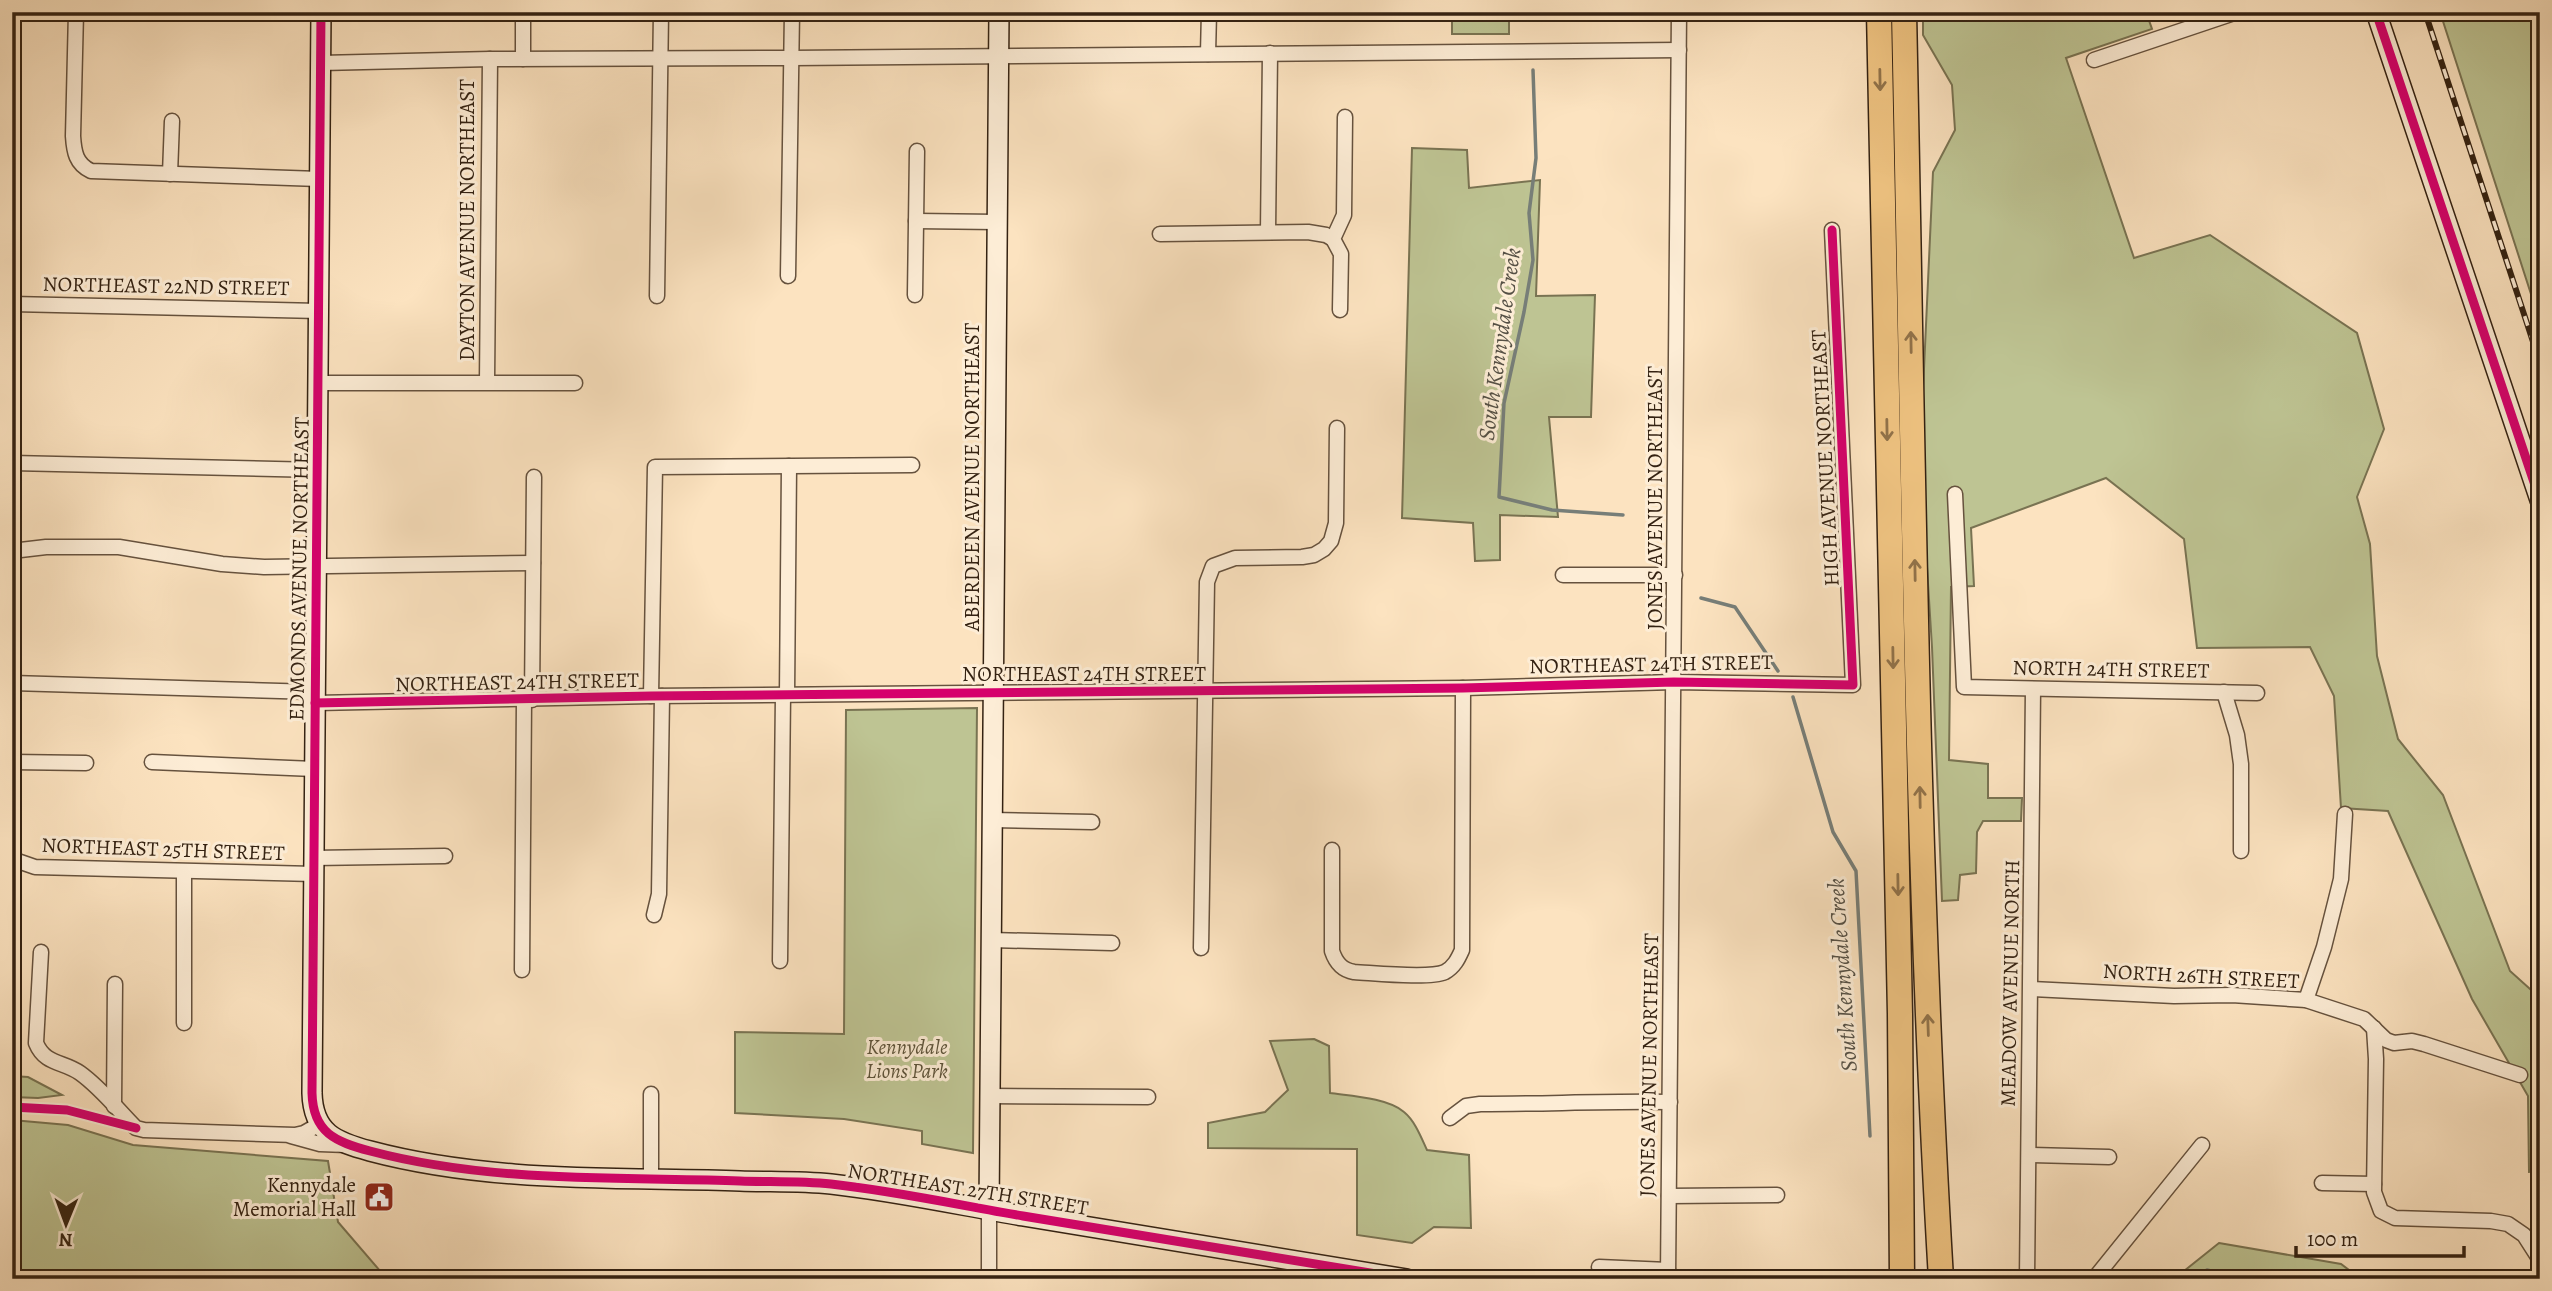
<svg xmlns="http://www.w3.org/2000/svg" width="2552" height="1291" viewBox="0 0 2552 1291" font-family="Alegreya,serif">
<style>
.green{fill:#bec493;stroke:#797352;stroke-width:2}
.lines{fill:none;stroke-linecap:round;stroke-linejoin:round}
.stream{stroke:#777e78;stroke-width:3.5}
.street-casing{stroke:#66523e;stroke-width:17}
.secondary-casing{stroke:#342212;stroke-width:22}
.highway-casing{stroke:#342212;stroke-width:27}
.street{stroke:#fdedd6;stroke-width:14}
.secondary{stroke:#fdedd6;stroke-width:19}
.highway{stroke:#eec280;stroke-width:24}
.rail-casing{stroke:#342212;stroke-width:6}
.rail{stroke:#fdedd6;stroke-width:3.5;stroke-dasharray:10;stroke-linecap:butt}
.cycleway-casing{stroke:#fdedd6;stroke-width:13}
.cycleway{stroke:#d6006c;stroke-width:9}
.oneway{stroke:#917249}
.labels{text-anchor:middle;stroke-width:6;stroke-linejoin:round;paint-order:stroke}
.street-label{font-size:21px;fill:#342212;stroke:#fdedd6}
.park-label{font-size:21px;font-style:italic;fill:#5d5339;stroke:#fdedd6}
.poi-label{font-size:21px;fill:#342212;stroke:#fdedd6;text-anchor:end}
.water-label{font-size:23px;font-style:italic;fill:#555045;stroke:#fdedd6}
</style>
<rect width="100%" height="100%" fill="#fce3c0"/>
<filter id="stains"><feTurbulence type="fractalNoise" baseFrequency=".00286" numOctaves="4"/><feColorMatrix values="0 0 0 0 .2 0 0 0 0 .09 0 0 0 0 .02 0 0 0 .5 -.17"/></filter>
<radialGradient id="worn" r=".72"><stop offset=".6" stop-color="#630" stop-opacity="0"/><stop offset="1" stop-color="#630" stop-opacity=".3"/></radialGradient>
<g class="green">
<rect x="1452" y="12" width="57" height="22"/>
<path d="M 1923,12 L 2146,12 L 2152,29 L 2066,58 L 2134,258 L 2210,235 L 2357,333 L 2384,429 L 2357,497 L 2370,544 L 2377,656 L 2398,739 L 2443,795 L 2510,971 L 2540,998 L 2540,1171 L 2529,1172 L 2528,1096 L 2472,999 L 2388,811 L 2341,808 L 2334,696 L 2310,647 L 2197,648 L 2184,539 L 2106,478 L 1971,528 L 1974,586 L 1951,587 L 1949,760 L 1988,764 L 1988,798 L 2022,798 L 2021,821 L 1983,821 L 1977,832 L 1976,873 L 1960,875 L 1958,900 L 1942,901 L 1932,647 L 1920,456 L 1933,172 L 1955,130 L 1952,85 L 1923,35 Z"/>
<path d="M 2440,12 L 2540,12 L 2540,322 Z"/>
<path d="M 1412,148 L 1467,150 L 1469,188 L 1540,180 L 1536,296 L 1595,295 L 1591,417 L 1549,417 L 1558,517 L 1500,515 L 1500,560 L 1475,561 L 1473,523 L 1402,518 Z"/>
<path d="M 977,708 L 973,1153 L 922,1144 L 922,1131 L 844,1119 L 735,1113 L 735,1032 L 844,1034 L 846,710 Z"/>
<path d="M 1314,1039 L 1329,1046 L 1330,1093 C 1351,1096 1388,1098 1404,1112 C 1415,1121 1421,1137 1427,1150 L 1469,1155 L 1471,1228 L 1434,1227 L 1412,1243 L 1357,1235 L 1357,1149 L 1208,1148 L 1208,1123 L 1265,1112 L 1288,1090 L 1270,1041 Z"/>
<path d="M 12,1076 L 28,1077 L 62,1095 L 38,1098 L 12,1097 Z"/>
<path d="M 12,1120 L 68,1125 L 133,1145 L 328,1161 L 338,1222 L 387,1279 L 12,1279 Z"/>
<path d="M 2219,1243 L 2341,1264 L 2361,1279 L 2249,1279 L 2210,1274 L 2203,1279 L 2174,1279 Z"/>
</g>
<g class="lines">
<g class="stream">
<path d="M 1533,70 L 1536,158 L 1529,213 L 1533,260 L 1524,312 L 1504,403 L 1499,497 L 1552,510 L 1623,515"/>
<path d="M 1701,598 L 1735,607 L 1778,671"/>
<path d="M 1793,697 L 1833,832 L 1856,871 L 1870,1136"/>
<path d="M 2192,1279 L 2207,1270 L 2227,1275 L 2292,1273 L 2303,1279"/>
</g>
<g class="street-casing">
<g id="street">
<path d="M 76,12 L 73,136 C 74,152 76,164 91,171 L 319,179"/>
<path d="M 1208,54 L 1209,12"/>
<path d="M 523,59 L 523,12"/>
<path d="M 2094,60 L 2237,12"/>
<path d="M 321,63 L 490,59 L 792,58 L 1679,50"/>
<path d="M 170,174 L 172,121"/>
<path d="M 916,221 L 997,222"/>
<path d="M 1268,232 L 1270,53"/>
<path d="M 1160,234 L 1308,232 L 1326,235 L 1333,239"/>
<path d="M 788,276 L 792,12"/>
<path d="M 915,295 L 917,151"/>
<path d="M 657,296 L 661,12"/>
<path d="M 12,304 L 319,311"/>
<path d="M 1340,310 L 1341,254 L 1333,239 L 1344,215 L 1345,117"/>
<path d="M 487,382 L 490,59"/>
<path d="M 318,383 L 575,383"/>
<path d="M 12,463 L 318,470"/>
<path d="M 1955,494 L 1964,687 L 2257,693"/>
<path d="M 12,551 L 46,547 L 119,547 L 222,564 L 264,567 L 533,563"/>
<path d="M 1563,575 L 1675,575"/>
<path d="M 12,683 L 315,692"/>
<path d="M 2224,692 L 2237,735 L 2241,764 L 2241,851"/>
<path d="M 787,695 L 789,466"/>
<path d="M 651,696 L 655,467 L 912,465"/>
<path d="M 532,700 L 534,477"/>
<path d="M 315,703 L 651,696 L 1463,688 L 1674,682 L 1853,685 L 1832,230"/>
<path d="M 12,762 L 86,763"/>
<path d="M 152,762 L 314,769"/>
<path d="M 992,820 L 1092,822"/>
<path d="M 1332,850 L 1332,951 C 1336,963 1342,970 1354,972 C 1374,973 1429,979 1445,972 C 1454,967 1458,959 1462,950 L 1463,688"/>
<path d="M 313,858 L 445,856"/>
<path d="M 12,859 L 35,867 L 314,874"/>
<path d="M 654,915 L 659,894 L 662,696"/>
<path d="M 991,940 L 1112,943"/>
<path d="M 1201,948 L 1207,582 L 1213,566 L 1235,558 L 1302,557 L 1314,555 L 1324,549 L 1331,541 L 1336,523 L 1337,428"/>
<path d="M 41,952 L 36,1043 C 45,1065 63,1061 80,1073 C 101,1088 118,1110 136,1128 L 144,1130 L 295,1135 L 304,1133 L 320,1124"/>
<path d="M 780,961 L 783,695"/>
<path d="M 522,970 L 524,700"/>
<path d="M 2031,989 L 2174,996 L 2232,995 L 2306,1000 L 2364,1019 L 2386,1040 L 2394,1043 L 2412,1041 L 2424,1044 L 2520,1075"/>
<path d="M 2306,1000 L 2324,947 L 2341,879 L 2345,814"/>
<path d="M 184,1023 L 184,872"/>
<path d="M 2374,1028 L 2376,1059 L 2374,1192 L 2381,1211 L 2395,1218 L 2491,1221 L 2508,1224 L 2524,1235 L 2540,1260"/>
<path d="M 651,1094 L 651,1178"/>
<path d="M 989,1096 L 1148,1097"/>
<path d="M 114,1106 L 115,984"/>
<path d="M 1450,1118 L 1466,1106 L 1480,1104 C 1544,1104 1607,1101 1670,1102"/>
<path d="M 291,1136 L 320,1144 L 346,1145"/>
<path d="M 2029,1155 L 2109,1157"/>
<path d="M 2322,1183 L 2374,1184"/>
<path d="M 1669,1196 L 1777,1195"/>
<path d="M 989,1210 L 989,1279"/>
<path d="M 1599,1267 L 1668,1270"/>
<path d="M 1668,1279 L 1679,12"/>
<path d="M 2027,1279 L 2033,689"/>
<path d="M 2094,1279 L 2202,1145"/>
</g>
</g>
<g class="secondary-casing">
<g id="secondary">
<path d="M 321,12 L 312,1093 C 313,1133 336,1142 370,1151 C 490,1183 617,1177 740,1181 C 770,1182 801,1181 831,1184 C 895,1191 959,1205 1023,1216 C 1151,1237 1279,1258 1407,1279"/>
<path d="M 2376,12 L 2540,500"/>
<path d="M 989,1210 L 999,12"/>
</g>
</g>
<g class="highway-casing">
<g id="highway">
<path d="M 1879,12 L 1900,1014 L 1902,1279"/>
<path d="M 1904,12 C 1913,434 1916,857 1941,1279"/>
</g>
</g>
<use href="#street" class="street"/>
<use href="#secondary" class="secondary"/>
<use href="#highway" class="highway"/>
<g class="rail-casing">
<path id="rail" d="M 2425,12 L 2540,363"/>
</g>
<use href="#rail" class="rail"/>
<g class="cycleway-casing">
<g id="cycleway">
<path d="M 321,12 L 312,1093 C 313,1133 336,1142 370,1151 C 490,1183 617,1177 740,1181 C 770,1182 801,1181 831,1184 C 895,1191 959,1205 1023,1216 C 1151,1237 1279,1258 1407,1279"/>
<path d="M 2376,12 L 2540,500"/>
<path d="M 315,703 L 651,696 L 1463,688 L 1674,682 L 1853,685 L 1832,230"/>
<path d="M 12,1107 L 67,1110 L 136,1128"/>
</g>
</g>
<use href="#cycleway" class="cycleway"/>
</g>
<defs><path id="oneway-shaft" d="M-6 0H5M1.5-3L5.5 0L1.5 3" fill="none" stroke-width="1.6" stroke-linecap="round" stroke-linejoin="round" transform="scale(1.75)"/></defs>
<g class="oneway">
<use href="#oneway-shaft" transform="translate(1880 80) rotate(89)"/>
<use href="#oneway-shaft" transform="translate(1911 342) rotate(-91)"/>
<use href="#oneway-shaft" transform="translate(1887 430) rotate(89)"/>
<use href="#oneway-shaft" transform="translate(1915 570) rotate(-91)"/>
<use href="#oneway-shaft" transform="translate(1893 658) rotate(89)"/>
<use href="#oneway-shaft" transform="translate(1920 797) rotate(-91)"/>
<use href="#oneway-shaft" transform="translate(1898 885) rotate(89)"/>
<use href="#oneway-shaft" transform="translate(1928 1025) rotate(-92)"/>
</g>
<defs>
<g id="civic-square" transform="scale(1.575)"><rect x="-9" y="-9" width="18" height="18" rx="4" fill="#8f2418" stroke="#fdedd6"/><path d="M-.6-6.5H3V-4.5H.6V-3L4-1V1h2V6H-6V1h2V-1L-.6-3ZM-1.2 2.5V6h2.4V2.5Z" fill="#fff"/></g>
</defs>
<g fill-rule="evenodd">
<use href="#civic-square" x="379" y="1197"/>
</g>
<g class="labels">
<g class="street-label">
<text transform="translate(467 220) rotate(-90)" y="7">DAYTON AVENUE NORTHEAST</text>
<text transform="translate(166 286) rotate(1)" y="7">NORTHEAST 22ND STREET</text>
<text transform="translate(1825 458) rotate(-93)" y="7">HIGH AVENUE NORTHEAST</text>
<text transform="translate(972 477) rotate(-90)" y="7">ABERDEEN AVENUE NORTHEAST</text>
<text transform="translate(1655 498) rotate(-90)" y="7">JONES AVENUE NORTHEAST</text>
<text transform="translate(299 569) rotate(-89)" y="7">EDMONDS AVENUE NORTHEAST</text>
<text transform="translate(1651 664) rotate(-1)" y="7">NORTHEAST 24TH STREET</text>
<text transform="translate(2111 669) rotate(1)" y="7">NORTH 24TH STREET</text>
<text x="1084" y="681">NORTHEAST 24TH STREET</text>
<text transform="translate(517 682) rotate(-1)" y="7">NORTHEAST 24TH STREET</text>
<text transform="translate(163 849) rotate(2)" y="7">NORTHEAST 25TH STREET</text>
<text transform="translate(2201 976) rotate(3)" y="7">NORTH 26TH STREET</text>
<text transform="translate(2010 983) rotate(-89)" y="7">MEADOW AVENUE NORTH</text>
<text transform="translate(1649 1065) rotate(-89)" y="7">JONES AVENUE NORTHEAST</text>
<text transform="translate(968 1189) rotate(9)" y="7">NORTHEAST 27TH STREET</text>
</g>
<g class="park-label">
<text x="907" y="1054">Kennydale<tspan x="907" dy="24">Lions Park</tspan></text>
</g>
<g class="poi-label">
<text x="356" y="1192">Kennydale<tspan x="356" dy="24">Memorial Hall</tspan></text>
</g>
<g class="water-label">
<text transform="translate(1499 344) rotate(-82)" y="8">South Kennydale Creek</text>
<text transform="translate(1842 975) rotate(-94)" y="8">South Kennydale Creek</text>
</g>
</g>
<rect width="2552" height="1291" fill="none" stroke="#fce3c0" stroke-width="42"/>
<rect x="14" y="14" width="2524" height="1263" fill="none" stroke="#342212" stroke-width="3.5"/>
<rect x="21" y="21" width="2510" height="1249" fill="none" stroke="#342212" stroke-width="2"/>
<g transform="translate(66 1224) rotate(181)" stroke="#fdedd6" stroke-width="5" paint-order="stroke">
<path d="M0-5L12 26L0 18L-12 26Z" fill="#342212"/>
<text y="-10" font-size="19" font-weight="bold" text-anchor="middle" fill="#342212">N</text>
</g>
<path d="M2296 1246v10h168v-10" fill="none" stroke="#342212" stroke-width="3.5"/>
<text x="2307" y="1246" font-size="21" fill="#342212" stroke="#fdedd6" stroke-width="5" paint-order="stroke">100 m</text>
<rect width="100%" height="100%" filter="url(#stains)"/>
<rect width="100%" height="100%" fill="url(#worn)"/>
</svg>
